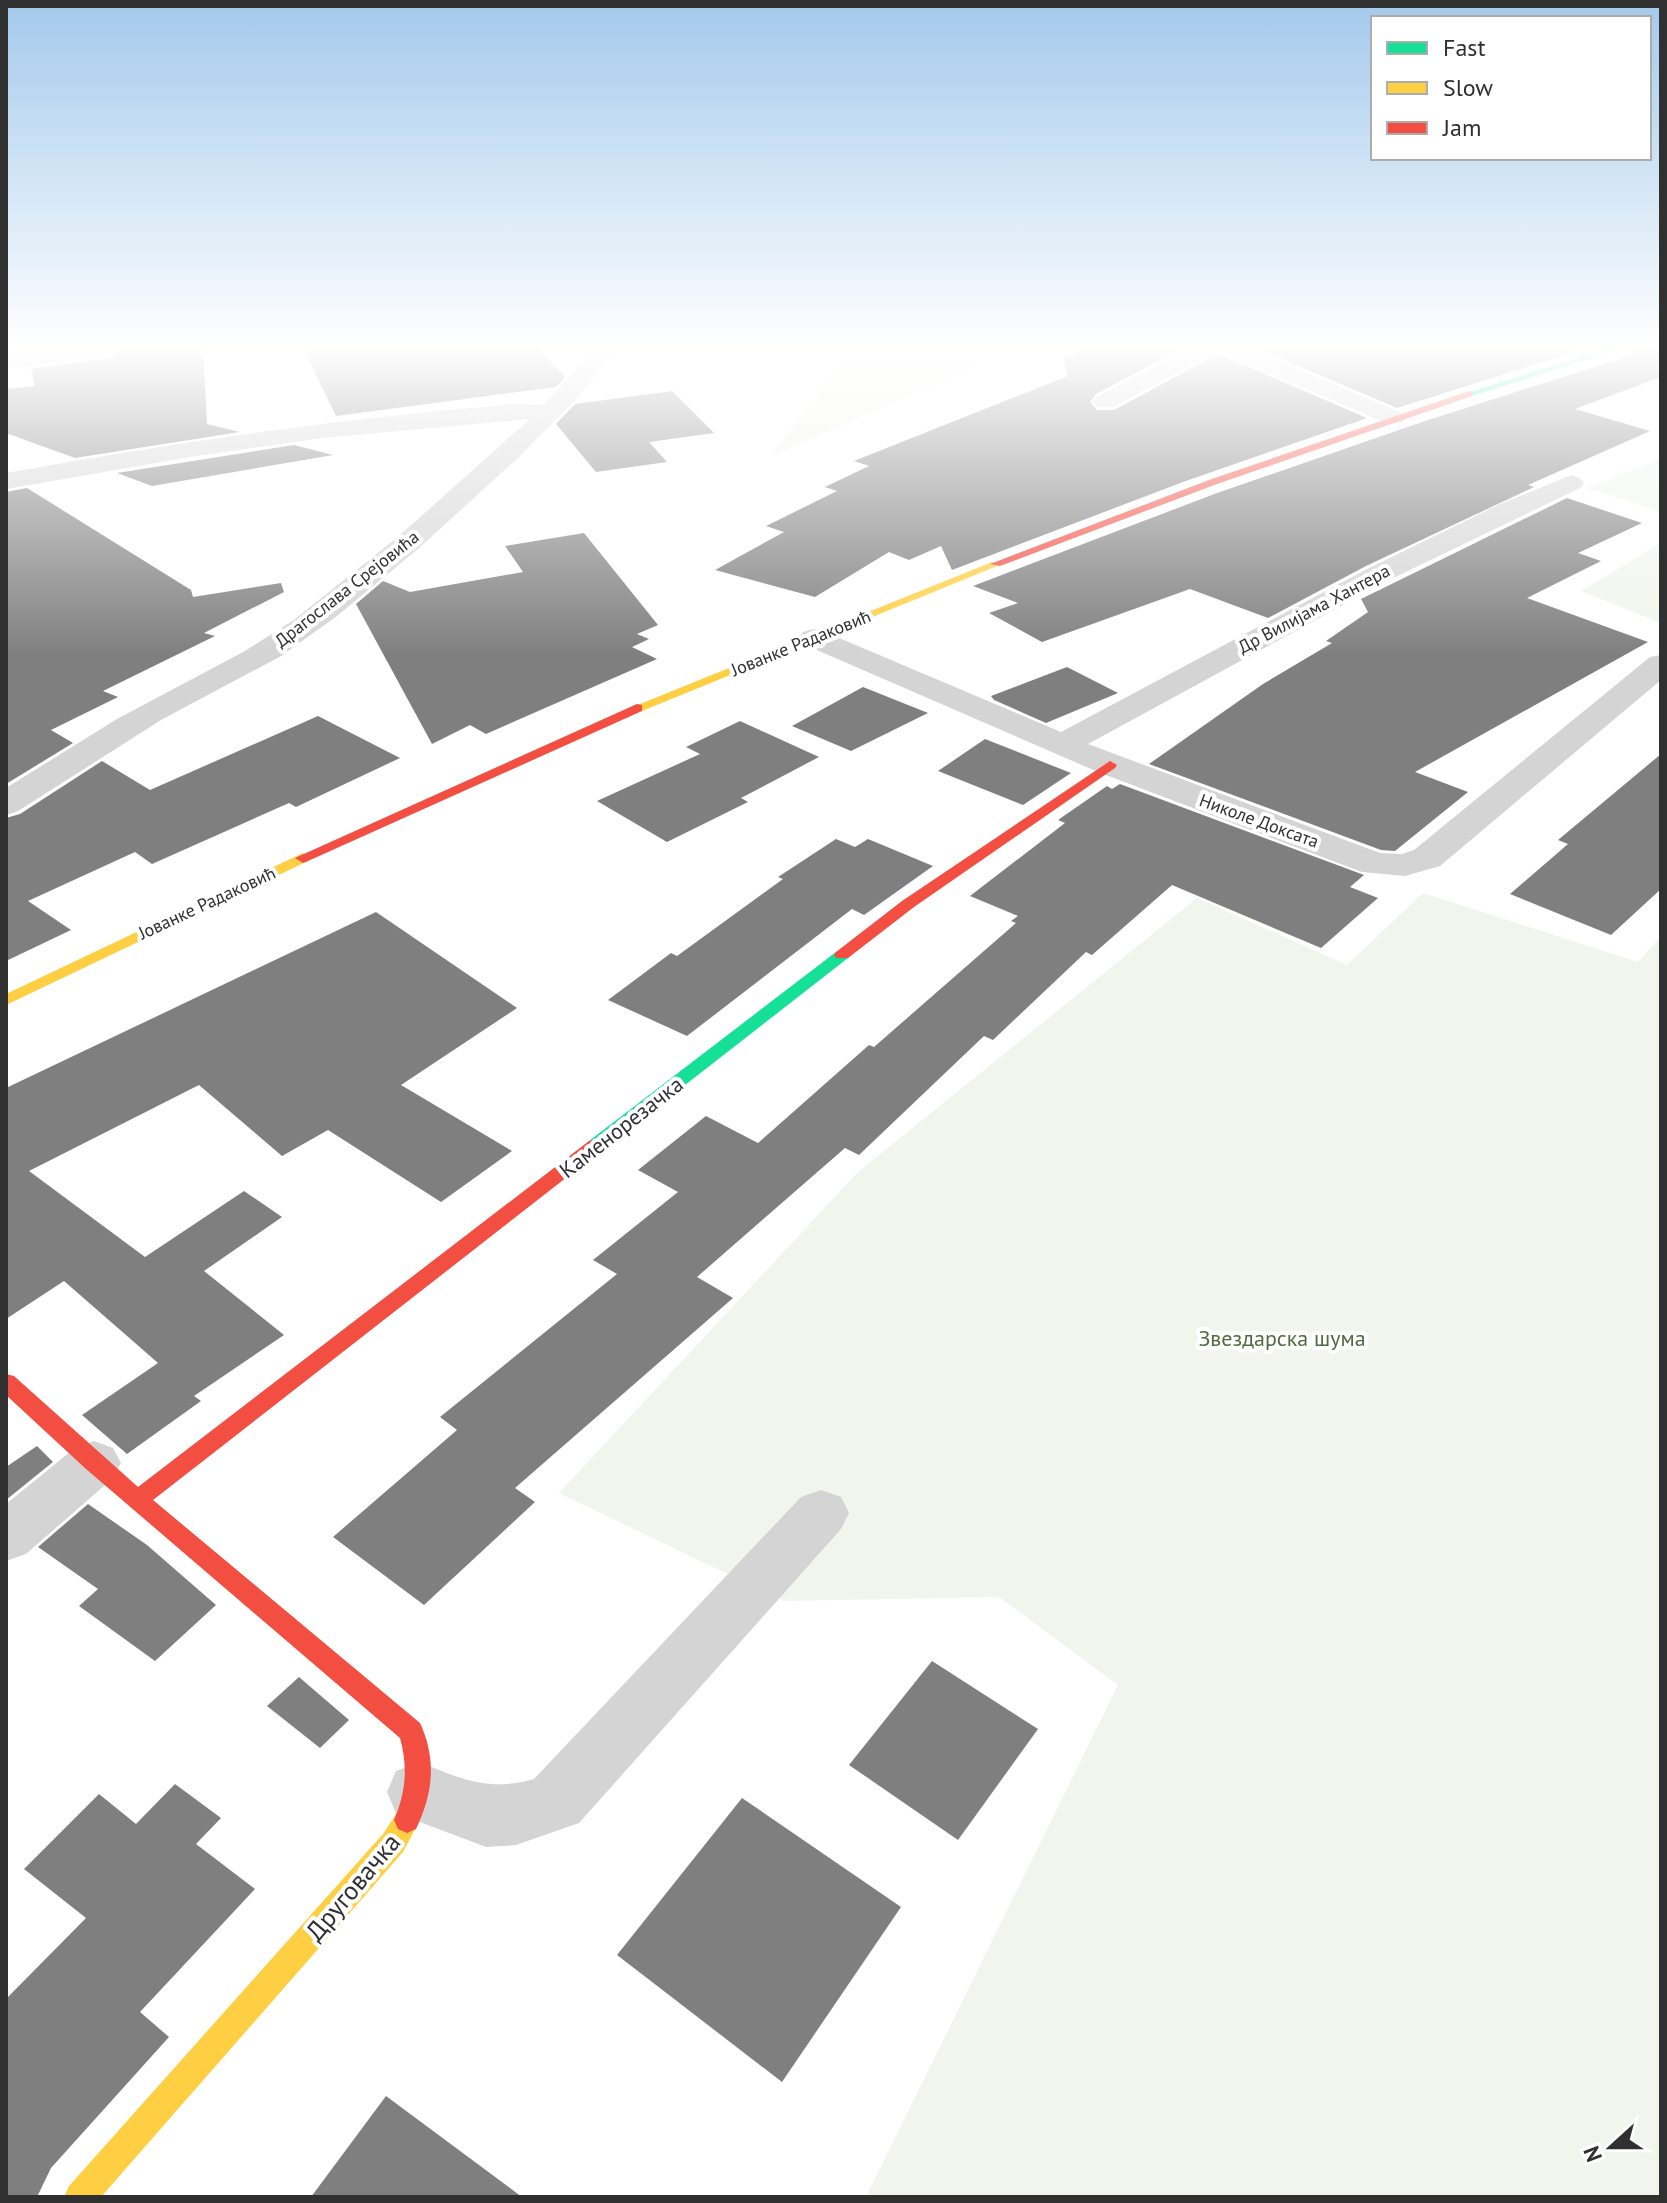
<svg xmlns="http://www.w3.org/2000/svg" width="1667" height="2203" viewBox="0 0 1667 2203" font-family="'PT Sans',sans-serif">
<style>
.green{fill:#f1f5ed}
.building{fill:#7f7f7f}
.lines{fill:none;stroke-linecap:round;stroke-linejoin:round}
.street{fill:#d4d4d4;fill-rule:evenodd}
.fast{fill:#16e098;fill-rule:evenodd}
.slow{fill:#ffcf43;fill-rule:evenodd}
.jam{fill:#f24e42;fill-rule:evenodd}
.labels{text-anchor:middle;stroke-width:8;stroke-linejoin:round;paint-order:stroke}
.far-street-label{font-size:18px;fill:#303030;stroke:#fff}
.street-label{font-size:22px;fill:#303030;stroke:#fff}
.park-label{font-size:22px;fill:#52693f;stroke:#fff}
.near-street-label{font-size:26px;fill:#303030;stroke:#fff}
</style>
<rect width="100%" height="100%" fill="#fff"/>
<g class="green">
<path d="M 853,348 L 1017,348 L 770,457 Z"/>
<path d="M 1661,458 L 1661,512 L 1588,488 Z"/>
<path d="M 1661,543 L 1661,623 L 1581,591 Z"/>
<path d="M 1423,893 L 1638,962 L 1661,936 L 1661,2197 L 866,2197 L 1118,1685 L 999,1597 L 784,1601 L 559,1493 L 858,1172 L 1197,898 L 1347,965 Z"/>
</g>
<g class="building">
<path d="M 124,348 L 203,348 L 207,424 L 240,432 L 75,458 L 6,433 L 6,389 L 35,386 L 31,369 L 110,358 Z"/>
<path d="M 303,348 L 539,348 L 565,377 L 556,387 L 336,416 Z"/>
<path d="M 1088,348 L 1183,348 L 1096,394 L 1090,402 L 1097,410 L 1114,410 L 1218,354 L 1367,418 L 1183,482 L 952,570 L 941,546 L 909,560 L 889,552 L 815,597 L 715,570 L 784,532 L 766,526 L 837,491 L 825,487 L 869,466 L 854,461 L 1068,376 L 1063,359 Z"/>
<path d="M 1256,348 L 1587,348 L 1397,408 Z"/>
<path d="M 1634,348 L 1661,348 L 1661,377 L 1575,409 L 1650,431 L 1528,485 L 1534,487 L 1366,566 L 1268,618 L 1190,589 L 1042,642 L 989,613 L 1018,603 L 973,586 L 1217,493 L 1422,422 L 1629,356 Z"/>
<path d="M 672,391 L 714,433 L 649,442 L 667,462 L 596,472 L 556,424 L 575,404 Z"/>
<path d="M 294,445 L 333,455 L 152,486 L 117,473 Z"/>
<path d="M 27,488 L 191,590 L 193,597 L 281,583 L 284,592 L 204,633 L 215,636 L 103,691 L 118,697 L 51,730 L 73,743 L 6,784 L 6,492 Z"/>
<path d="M 1567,498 L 1642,523 L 1578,553 L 1601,561 L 1527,598 L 1648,642 L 1415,772 L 1468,792 L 1395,851 L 1381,850 L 1149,764 L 1263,684 L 1332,643 L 1326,641 L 1368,612 L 1361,599 Z"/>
<path d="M 584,533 L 658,625 L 637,634 L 649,639 L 632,647 L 657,659 L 486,734 L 470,725 L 432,744 L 356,604 L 383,581 L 410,592 L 523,572 L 505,546 Z"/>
<path d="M 1067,667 L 1118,693 L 1046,723 L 994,700 L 991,696 Z"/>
<path d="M 863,687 L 928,713 L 851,751 L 792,726 Z"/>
<path d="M 318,716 L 400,758 L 296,807 L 289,803 L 152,864 L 135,852 L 28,901 L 71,930 L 6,961 L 6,818 L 20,814 L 102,761 L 150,790 Z"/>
<path d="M 740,721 L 819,757 L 741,798 L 748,802 L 667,842 L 597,801 L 700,754 L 686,747 Z"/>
<path d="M 985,739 L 1071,773 L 1023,805 L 938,771 Z"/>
<path d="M 1661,754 L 1661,889 L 1611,935 L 1510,894 L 1568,844 L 1558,840 Z"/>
<path d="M 1120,784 L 1364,875 L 1350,887 L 1378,898 L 1321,948 L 1172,885 L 1092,955 L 1086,952 L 993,1040 L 984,1036 L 859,1155 L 845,1148 L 697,1277 L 733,1298 L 515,1488 L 535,1502 L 424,1605 L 333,1537 L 457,1430 L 440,1417 L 617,1274 L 593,1260 L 678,1192 L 638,1170 L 706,1116 L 758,1143 L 869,1045 L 874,1047 L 1016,923 L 1011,921 L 1018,916 L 970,896 L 1065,823 L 1058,820 L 1107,786 L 1112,789 Z"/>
<path d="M 836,839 L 855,847 L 868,839 L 933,866 L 864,915 L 852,909 L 687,1036 L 608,1000 L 671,953 L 677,956 L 783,879 L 778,877 Z"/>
<path d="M 376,912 L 517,1008 L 401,1085 L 512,1151 L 441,1202 L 328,1130 L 282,1156 L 199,1085 L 29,1171 L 145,1257 L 244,1191 L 282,1217 L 204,1271 L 284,1335 L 194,1396 L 201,1401 L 127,1454 L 82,1415 L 158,1363 L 64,1281 L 6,1319 L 6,1088 Z"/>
<path d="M 37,1446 L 53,1462 L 6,1500 L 6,1467 Z"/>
<path d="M 88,1504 L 147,1545 L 216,1605 L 155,1661 L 79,1606 L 98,1589 L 38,1547 Z"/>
<path d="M 932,1661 L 1038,1729 L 958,1840 L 849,1765 Z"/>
<path d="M 299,1677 L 349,1720 L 320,1748 L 267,1706 Z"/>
<path d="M 175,1784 L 221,1818 L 196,1844 L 255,1889 L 140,2012 L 169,2037 L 51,2168 L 37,2197 L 6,2197 L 6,1999 L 86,1918 L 24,1869 L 99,1794 L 136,1824 Z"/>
<path d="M 742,1798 L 901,1907 L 782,2082 L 617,1955 Z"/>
<path d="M 386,2096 L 522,2197 L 311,2197 Z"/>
</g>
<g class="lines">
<g class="street">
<path d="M 60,348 L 121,348 L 110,355 L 6,369 L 6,355 Z"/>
<path d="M 595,348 L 618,348 L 579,396 L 520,456 L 419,548 L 337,616 L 281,656 L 161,720 L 18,811 L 6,815 L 6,788 L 117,719 L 245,651 L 294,620 L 399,536 L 530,419 L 323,438 L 196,456 L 6,489 L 6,473 C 175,442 344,418 515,404 L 544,405 Z"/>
<path d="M 1190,348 L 1218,348 L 1215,353 L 1113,407 L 1097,407 L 1093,402 L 1097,397 Z"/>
<path d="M 1218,348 L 1248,348 L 1402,413 L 1406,418 L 1402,423 L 1386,423 L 1221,353 Z"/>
<path d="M 1571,475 L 1580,478 L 1584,483 L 1580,488 L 1387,581 L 1088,744 L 1380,853 L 1402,854 L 1414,850 L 1650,657 L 1661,655 L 1661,680 L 1440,866 L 1405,876 L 1362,872 L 1098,772 L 803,644 L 799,638 L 803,632 L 814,629 L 825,632 L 1061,732 L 1367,569 L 1496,506 Z"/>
<path d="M 94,1441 L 113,1448 L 121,1463 L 113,1478 L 26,1554 L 6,1561 L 6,1504 L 75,1448 Z"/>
<path d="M 821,1490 L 841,1497 L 849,1513 L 841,1529 L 579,1823 L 516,1845 L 486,1847 L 396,1813 L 387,1792 L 396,1771 L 419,1762 C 462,1779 487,1792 534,1779 L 801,1497 Z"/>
</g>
<g class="fast">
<path d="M 1610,348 L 1624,348 L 1472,396 L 1464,394 Z"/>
<path d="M 842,950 L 850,955 L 848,958 L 603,1149 L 589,1149 L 587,1145 L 589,1141 L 836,952 Z"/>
</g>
<g class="slow">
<path d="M 992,562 L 1002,564 L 642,711 L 632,711 L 630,708 Z"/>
<path d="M 303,853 L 308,855 L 308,861 L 6,1005 L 6,994 Z"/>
<path d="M 407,1807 L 416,1811 L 420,1820 L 403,1852 L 101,2197 L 64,2197 L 69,2186 L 383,1834 L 398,1811 Z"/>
</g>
<g class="jam">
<path d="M 1469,391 L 1472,392 L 1472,396 L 1217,484 L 1000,566 L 990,564 L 1209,480 Z"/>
<path d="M 637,704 L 642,705 L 642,711 L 308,861 L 303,863 L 295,858 Z"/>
<path d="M 1110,761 L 1117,765 L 1115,768 L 914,907 L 848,958 L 836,958 L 834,955 L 836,952 L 902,901 Z"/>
<path d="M 596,1139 L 605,1145 L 603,1149 L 153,1500 L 420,1723 C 437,1760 433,1793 416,1829 L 407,1833 L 398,1829 L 394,1820 C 406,1792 408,1767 400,1738 L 86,1469 L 6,1395 L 6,1374 L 14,1376 L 138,1487 L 589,1141 Z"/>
</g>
</g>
<linearGradient id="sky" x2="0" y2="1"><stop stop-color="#a3c9ec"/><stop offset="0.53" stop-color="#fff"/><stop offset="1" stop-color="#fff" stop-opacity="0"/></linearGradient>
<rect width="1667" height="656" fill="url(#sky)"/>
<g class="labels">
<g class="far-street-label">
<text transform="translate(347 589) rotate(-38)" y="6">Драгослава Срејовића</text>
<text transform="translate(1314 609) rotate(-28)" y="6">Др Вилијама Хантера</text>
<text transform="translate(801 643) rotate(-22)" y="6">Јованке Радаковић</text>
<text transform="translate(1259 821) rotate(20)" y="6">Николе Доксата</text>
<text transform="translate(207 903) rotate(-25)" y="6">Јованке Радаковић</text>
</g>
<g class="street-label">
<text transform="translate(621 1127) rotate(-38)" y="8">Каменорезачка</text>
</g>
<g class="park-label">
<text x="1282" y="1346">Звездарска шума</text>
</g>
<g class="near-street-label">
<text transform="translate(353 1887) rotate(-50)" y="9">Друговачка</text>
</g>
</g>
<rect width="1667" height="2203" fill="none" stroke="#303030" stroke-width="16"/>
<rect x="1371" y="16" width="280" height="144" fill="#ffffff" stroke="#acacac" stroke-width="2"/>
<rect x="1387" y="42" width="40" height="12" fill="#16e098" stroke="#acacac" stroke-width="2"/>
<text x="1443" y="56" font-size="24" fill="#303030">Fast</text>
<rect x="1387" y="82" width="40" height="12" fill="#ffcf43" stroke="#acacac" stroke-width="2"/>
<text x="1443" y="96" font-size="24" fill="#303030">Slow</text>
<rect x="1387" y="122" width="40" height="12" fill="#f24e42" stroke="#acacac" stroke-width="2"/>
<text x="1443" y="136" font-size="24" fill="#303030">Jam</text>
<g transform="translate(1611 2147) rotate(249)" stroke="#ffffff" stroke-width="6" paint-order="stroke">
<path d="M0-6L14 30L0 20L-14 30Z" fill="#303030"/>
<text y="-12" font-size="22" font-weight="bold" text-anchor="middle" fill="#303030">N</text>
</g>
</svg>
